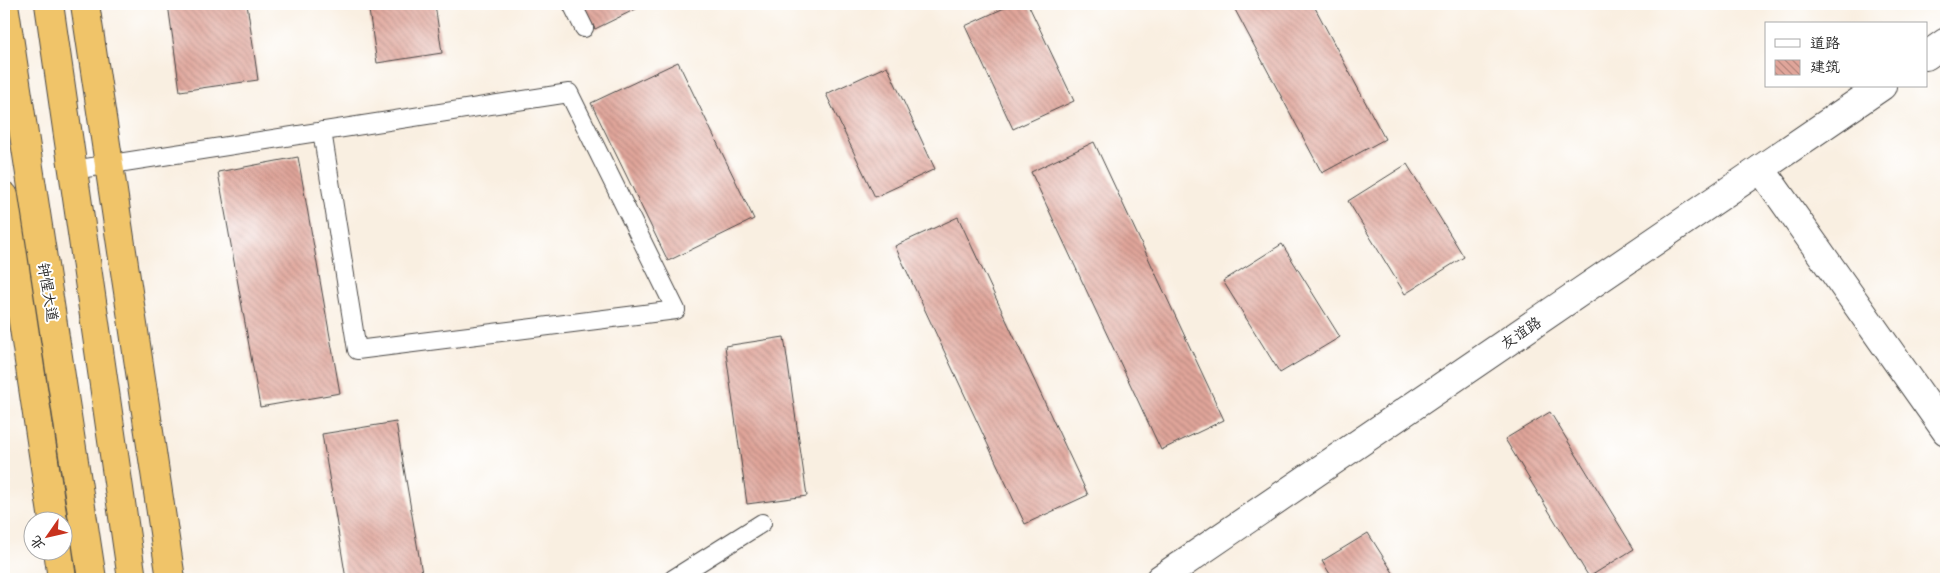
<svg xmlns="http://www.w3.org/2000/svg" width="1950" height="583" viewBox="0 0 1950 583" font-family="Dekko,'LXGW WenKai TC',sans-serif">
<style>
.building{fill:url(#building-back-hatch)}
.lines{fill:none;stroke-linecap:round;stroke-linejoin:round}
.lane-casing{stroke:#4a4846;stroke-width:20}
.street-casing{stroke:#4a4846;stroke-width:30}
.highway-casing{stroke:#4a4846;stroke-width:30}
.lane{stroke:#fff;stroke-width:18}
.street{stroke:#fff;stroke-width:28}
.highway{stroke:#f0c469;stroke-width:28}
.labels{text-anchor:middle;stroke-width:4;stroke-linejoin:round;paint-order:stroke}
.street-label{font-size:15px;fill:#2b2b2b;stroke:#fff}
</style>
<defs>
<pattern id="building-back-hatch" width="6" height="6" patternUnits="userSpaceOnUse" patternTransform="scale(1.25)"><rect width="6" height="6" fill="#e0a59a"/><path d="M-1 5l2 2M0 0l6 6M5-1l2 2" fill="none" stroke="#b6877e"/></pattern>
</defs>
<rect width="100%" height="100%" fill="#fff"/>
<filter id="ink" filterUnits="userSpaceOnUse"><feTurbulence type="fractalNoise" baseFrequency=".02" numOctaves="2"/><feDisplacementMap in="SourceGraphic" scale="10" xChannelSelector="R" yChannelSelector="G"/><feConvolveMatrix kernelMatrix="1 2 1 2 8 2 1 2 1" color-interpolation-filters="sRGB"/></filter>
<filter id="wash" filterUnits="userSpaceOnUse"><feTurbulence type="fractalNoise" baseFrequency=".0096" numOctaves="4" result="noise"/><feDisplacementMap in="SourceGraphic" scale="20" xChannelSelector="R" yChannelSelector="G"/><feGaussianBlur stdDeviation="1.12" result="paint"/><feColorMatrix in="noise" values="0 0 0 0 0 0 0 0 0 0 0 0 0 0 0 0 0 1.4 0 .05"/><feComposite in="paint" operator="in"/></filter>
<g filter="url(#wash)">
<rect width="100%" height="100%" fill="#f9efe1"/>
<g id="blocks">
<g class="building">
<path d="M 168,4 L 247,4 L 258,80 L 180,91 Z"/>
<path d="M 368,4 L 435,4 L 442,53 L 377,63 Z"/>
<path d="M 582,4 L 646,4 L 595,29 Z"/>
<path d="M 1013,4 L 1028,4 L 1074,101 L 1013,129 L 965,26 Z"/>
<path d="M 1232,4 L 1313,4 L 1385,139 L 1322,173 Z"/>
<path d="M 678,62 L 754,219 L 668,261 L 591,103 Z"/>
<path d="M 887,66 L 935,169 L 875,197 L 826,94 Z"/>
<path d="M 1094,142 L 1224,420 L 1161,450 L 1031,172 Z"/>
<path d="M 298,157 L 340,393 L 260,407 L 218,172 Z"/>
<path d="M 1407,164 L 1464,257 L 1405,294 L 1348,201 Z"/>
<path d="M 958,217 L 1088,495 L 1025,524 L 895,246 Z"/>
<path d="M 1282,244 L 1340,337 L 1280,373 L 1223,281 Z"/>
<path d="M 784,337 L 807,496 L 747,504 L 725,346 Z"/>
<path d="M 1550,412 L 1634,549 L 1589,577 L 1505,439 Z"/>
<path d="M 396,422 L 423,579 L 346,579 L 322,434 Z"/>
<path d="M 1368,533 L 1397,579 L 1333,579 L 1322,561 Z"/>
</g>
</g>
</g>
<g filter="url(#ink)">
<use href="#blocks" fill-opacity="0" stroke="#4a4846" stroke-width="1"/>
<g class="lines">
<g class="lane-casing">
<g id="lane">
<path d="M 572,4 L 584,28"/>
<path d="M 73,170 L 569,93 L 676,310 L 357,350 L 322,131"/>
<path d="M 673,579 L 762,523"/>
</g>
</g>
<g class="street-casing">
<g id="street">
<path d="M 1926,56 L 1946,42"/>
<path d="M 1761,169 L 1946,431"/>
<path d="M 1160,579 L 1882,86"/>
</g>
</g>
<g class="highway-casing">
<g id="highway">
<path d="M 4,4 L 92,579"/>
<path d="M 49,4 L 132,579"/>
<path d="M 85,4 L 171,579"/>
<path d="M 4,196 L 53,520"/>
<path d="M 58,550 L 62,579"/>
</g>
</g>
<use href="#lane" class="lane"/>
<use href="#street" class="street"/>
<use href="#highway" class="highway"/>
</g>
</g>
<g class="labels">
<g class="street-label">
<text transform="translate(48 292) rotate(81)" y="5">钟惺大道</text>
<text transform="translate(1521 333) rotate(-34)" y="5">友谊路</text>
</g>
</g>
<rect width="1950" height="583" fill="none" stroke="#fff" stroke-width="20"/>
<rect x="1765" y="22" width="162" height="65" fill="#ffffff" stroke="#aaaaaa"/>
<rect x="1775" y="39" width="25" height="8" fill="#ffffff" stroke="#aaaaaa"/>
<text x="1810" y="48" font-size="15" fill="#2b2b2b">道路</text>
<rect x="1775" y="60" width="25" height="15" fill="url(#building-back-hatch)" stroke="#aaaaaa"/>
<text x="1810" y="72" font-size="15" fill="#2b2b2b">建筑</text>
<g transform="translate(48 536) rotate(236)"><circle r="24" fill="#ffffff" stroke="#aaaaaa"/>
<path d="M0-4L9 19L0 12L-9 19Z" fill="#c8321e"/>
<text y="-8" font-size="14" font-weight="bold" text-anchor="middle" fill="#2b2b2b">北</text>
</g>
</svg>
